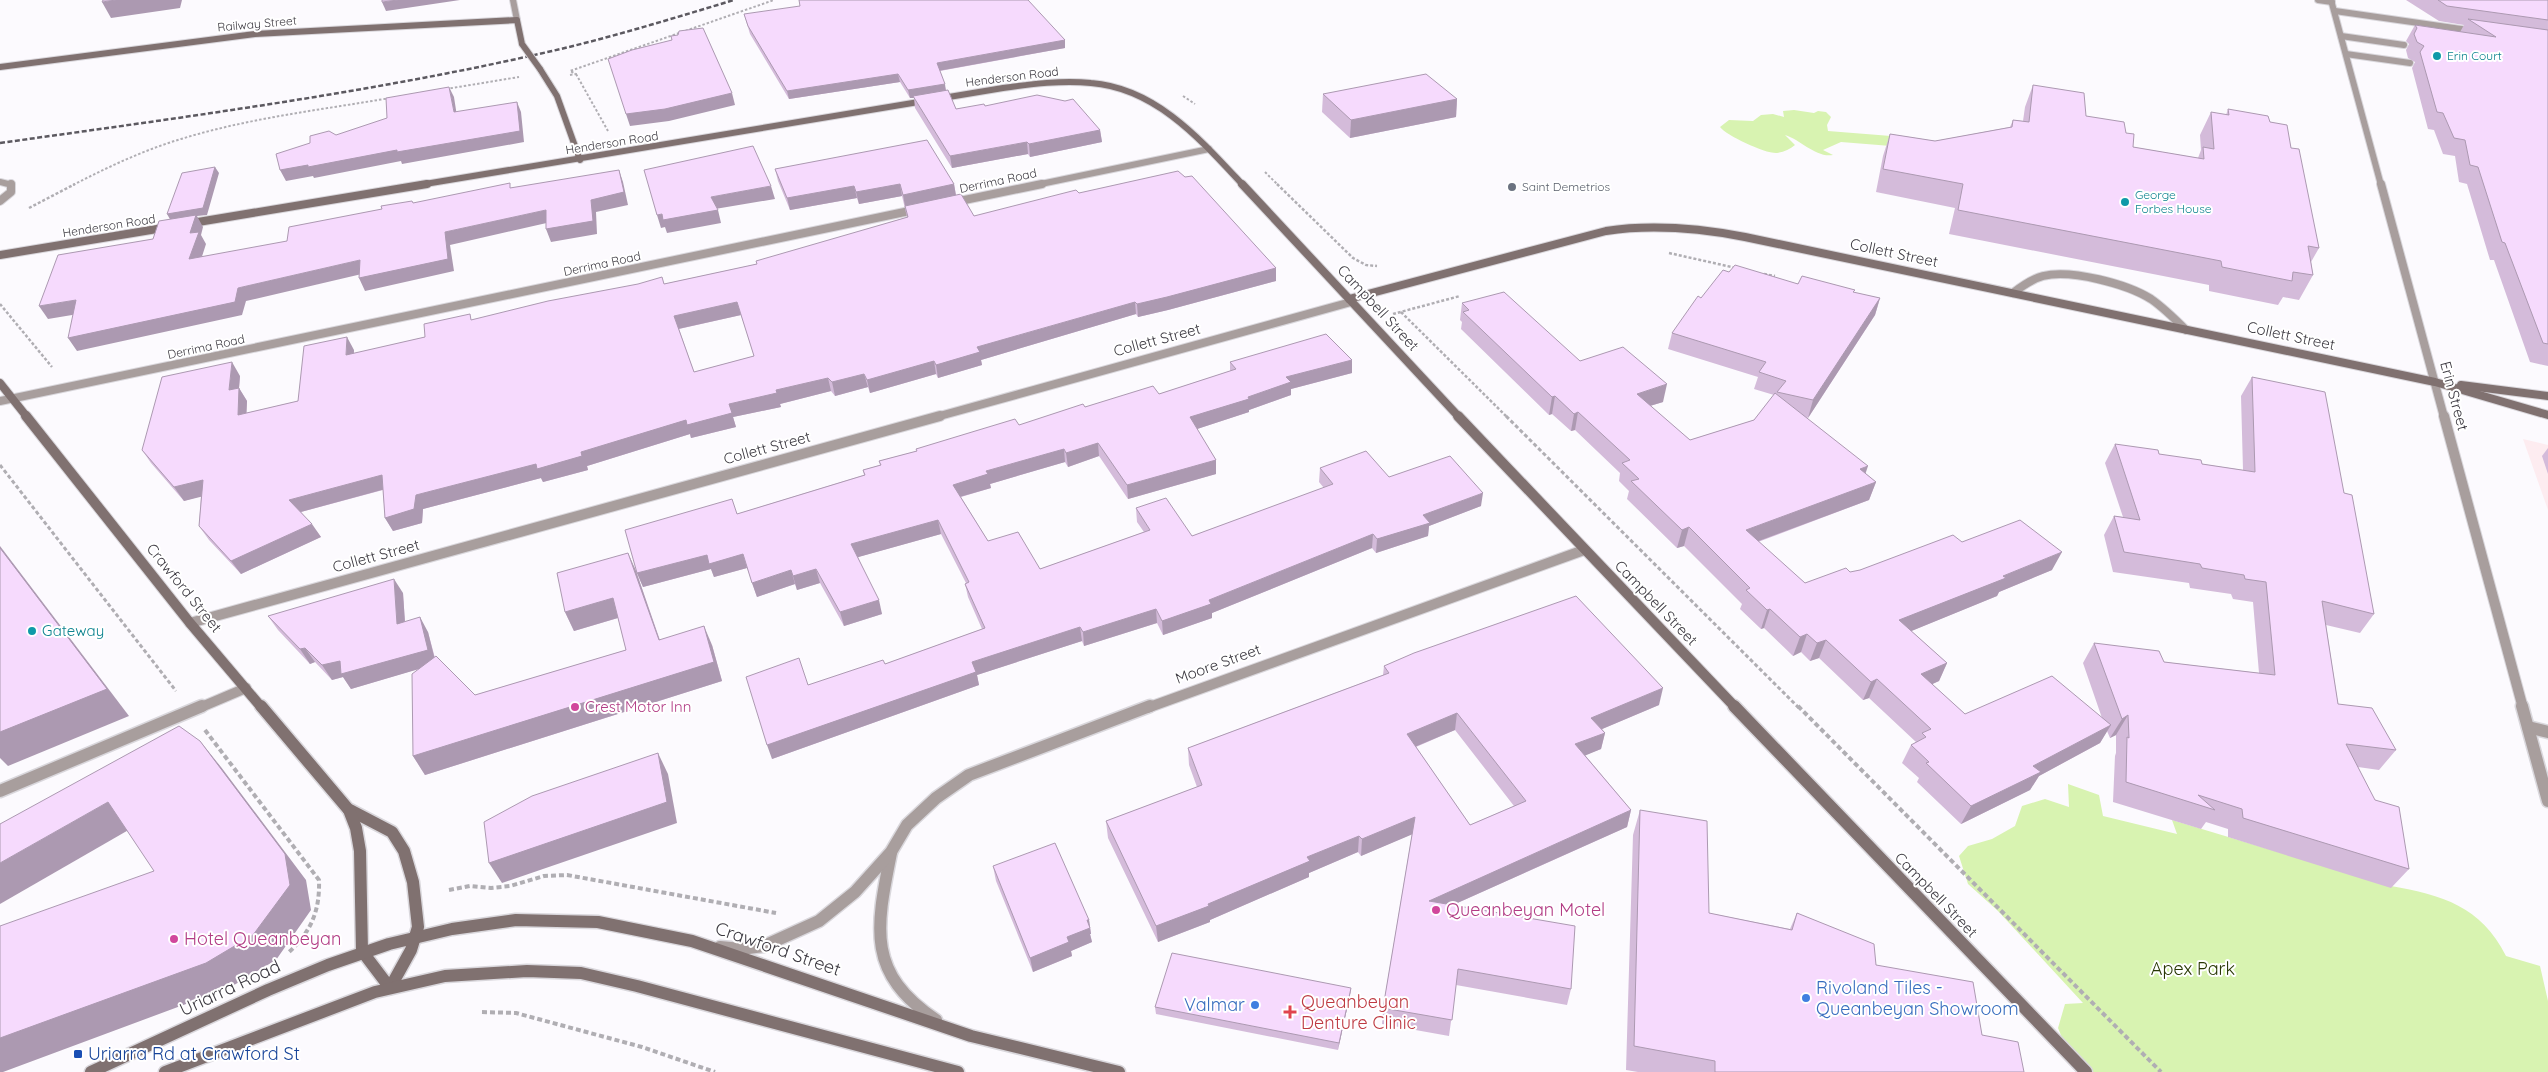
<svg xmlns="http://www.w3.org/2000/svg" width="2548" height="1072" viewBox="0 0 2548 1072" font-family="Quicksand,sans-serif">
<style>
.medical{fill:#fdecf0}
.green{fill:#d8f3b1}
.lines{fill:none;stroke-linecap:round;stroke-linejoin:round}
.lane-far3-casing{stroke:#d9d7dc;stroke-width:8}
.lane-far2-casing{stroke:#d9d7dc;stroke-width:10}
.lane-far1-casing{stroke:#d9d7dc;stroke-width:12}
.lane-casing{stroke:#d9d7dc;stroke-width:15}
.street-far3-casing{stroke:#d9d7dc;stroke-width:8}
.street-far2-casing{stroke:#d9d7dc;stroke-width:10}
.street-far1-casing{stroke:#d9d7dc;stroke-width:12}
.street-casing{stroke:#d9d7dc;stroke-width:15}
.secondary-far3-casing{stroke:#d9d7dc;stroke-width:8}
.secondary-far2-casing{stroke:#d9d7dc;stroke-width:10}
.secondary-far1-casing{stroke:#d9d7dc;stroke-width:12}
.secondary-casing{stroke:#d9d7dc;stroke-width:15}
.path-far3{stroke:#b0aeb3;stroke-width:2;stroke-dasharray:2.5 2;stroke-linecap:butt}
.path-far2{stroke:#b0aeb3;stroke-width:2.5;stroke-dasharray:3 2;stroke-linecap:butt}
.path-far1{stroke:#b0aeb3;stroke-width:3;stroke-dasharray:4 2.5;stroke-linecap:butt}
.path{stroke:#b0aeb3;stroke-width:4;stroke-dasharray:5 3;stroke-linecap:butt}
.lane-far3{stroke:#a89e9d;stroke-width:6}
.lane-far2{stroke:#a89e9d;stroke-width:8}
.lane-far1{stroke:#a89e9d;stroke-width:10}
.lane{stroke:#a89e9d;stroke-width:12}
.street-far3{stroke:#a89e9d;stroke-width:6}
.street-far2{stroke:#a89e9d;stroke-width:8}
.street-far1{stroke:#a89e9d;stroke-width:10}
.street{stroke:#a89e9d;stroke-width:12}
.secondary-far3{stroke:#807170;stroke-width:6}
.secondary-far2{stroke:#807170;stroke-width:8}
.secondary-far1{stroke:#807170;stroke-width:10}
.secondary{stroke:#807170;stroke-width:12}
.rail{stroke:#5c5960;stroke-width:2.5;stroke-dasharray:5 2.5;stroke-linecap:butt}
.secondary-bridge-casing{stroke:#d9d7dc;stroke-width:8;stroke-linecap:butt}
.secondary-bridge{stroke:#807170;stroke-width:6}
.wall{fill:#d4bbda;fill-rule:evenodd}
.shaded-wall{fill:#ac99b1}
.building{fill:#f6dafd;stroke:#ac99b1;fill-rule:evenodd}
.culture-dot{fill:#0f9aa8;stroke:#fff;stroke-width:2}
.worship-dot{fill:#6b7280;stroke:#fff;stroke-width:2}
.hotel-dot{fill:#d1479c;stroke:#fff;stroke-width:2}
.shop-dot{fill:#3f7fe0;stroke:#fff;stroke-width:2}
.health-dot{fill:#e0444e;stroke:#fff;stroke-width:2}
.transit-dot{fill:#1a4fb4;stroke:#fff;stroke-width:2}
.labels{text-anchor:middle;stroke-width:4;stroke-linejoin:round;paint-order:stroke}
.far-street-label{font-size:12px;fill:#3c3941;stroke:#fff}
.far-culture-label{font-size:12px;fill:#0d838f;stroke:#fff;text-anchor:start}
.far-worship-label{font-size:12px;fill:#5b616d;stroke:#fff;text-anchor:start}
.street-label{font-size:15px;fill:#3c3941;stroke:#fff}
.culture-label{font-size:15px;fill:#0d838f;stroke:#fff;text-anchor:start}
.hotel-label{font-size:15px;fill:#b23c85;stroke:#fff;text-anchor:start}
.near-hotel-label{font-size:18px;fill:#b23c85;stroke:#fff;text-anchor:start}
.near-street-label{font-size:18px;fill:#3c3941;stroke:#fff}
.near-park-label{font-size:18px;fill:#283704;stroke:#fff}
.near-shop-label{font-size:18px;fill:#366cbe;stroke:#fff;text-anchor:start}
.near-health-label{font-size:18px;fill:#be3a42;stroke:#fff;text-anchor:start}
.near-transit-label{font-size:18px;fill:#164399;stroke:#fff;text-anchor:start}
</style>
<rect width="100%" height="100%" fill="#fcfafe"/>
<path class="medical" d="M 2523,439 L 2548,445 L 2548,510 Z"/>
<g class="green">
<path d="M 1794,110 L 1814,113 L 1818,111 L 1826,112 L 1831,117 L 1827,125 L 1828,131 L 1891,136 L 1891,146 L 1841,142 L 1823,150 L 1833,155 C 1816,158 1801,140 1785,135 L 1795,145 C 1790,149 1784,152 1777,153 C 1766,154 1727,136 1720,127 L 1729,120 L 1753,121 L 1761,115 L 1773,114 L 1784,117 L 1783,111 Z"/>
<path d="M 2068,784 L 2099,795 L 2103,816 L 2177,834 L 2172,820 L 2391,886 C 2442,895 2481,906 2506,956 L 2540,966 L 2548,1001 L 2548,1072 L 2093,1072 L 2065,1045 L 2058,1028 L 2065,1004 L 2083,1003 L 1998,911 L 1968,884 L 1959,856 L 1968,846 L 1992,839 L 2015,826 L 2022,806 L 2045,799 L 2069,807 Z"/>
</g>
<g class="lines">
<g class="lane-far3-casing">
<g id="lane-far3">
<path d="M 2318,0 L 2332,2"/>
<path d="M 2341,36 L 2404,45"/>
<path d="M 2346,54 L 2410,63"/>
<path d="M 0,182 L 12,185"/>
</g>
</g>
<g class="lane-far2-casing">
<g id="lane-far2">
<path d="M 0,201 L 11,192 L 11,184"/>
<path d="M 2013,293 C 2022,286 2032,279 2043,276 C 2071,269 2127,284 2151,299 C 2164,308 2175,319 2186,330"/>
</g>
</g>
<g class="lane-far1-casing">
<path id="lane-far1" d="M 199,708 L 246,688"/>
</g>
<g class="lane-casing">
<g id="lane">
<path d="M 2528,727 L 2548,732"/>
<path d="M 0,791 L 202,706"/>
</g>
</g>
<g class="street-far3-casing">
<g id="street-far3">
<path d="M 513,0 L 517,20"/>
<path d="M 2331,0 L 2381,185"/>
<path d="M 2335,11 L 2475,31"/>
<path d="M 1036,185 L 1209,149"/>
</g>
</g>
<g class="street-far2-casing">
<g id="street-far2">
<path d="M 2381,184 L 2444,417"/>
<path d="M 950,203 L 1042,184"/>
<path d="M 0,401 L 919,209"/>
<path d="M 936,417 L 1351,302"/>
</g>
</g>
<g class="street-far1-casing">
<g id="street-far1">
<path d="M 2444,416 L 2523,708"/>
<path d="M 190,623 L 940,416"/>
<path d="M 1147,708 L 1584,550"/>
</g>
</g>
<g class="street-casing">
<g id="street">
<path d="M 2522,706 L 2548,801"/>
<path d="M 891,853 C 876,928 866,973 936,1020"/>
<path d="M 720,947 L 741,949 L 764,946 L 819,921 L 855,892 L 891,852 L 907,825 L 936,798 L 969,775 L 1150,706"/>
</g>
</g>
<g class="secondary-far3-casing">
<g id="secondary-far3">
<path d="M 0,67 L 255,34 L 517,20 L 522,44"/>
<path d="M 540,69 L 557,96 L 580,160"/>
<path d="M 419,185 L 1003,88 C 1032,84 1062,80 1091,83 C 1156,88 1201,140 1243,185"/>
</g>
</g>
<g class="secondary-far2-casing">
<g id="secondary-far2">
<path d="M 1242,184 L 1459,417"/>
<path d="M 186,224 L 427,184"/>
<path d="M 0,255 L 169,227"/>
<path d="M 1349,299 L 1606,231 C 1653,224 1698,228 1745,237 L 2435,382 L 2548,415"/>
<path d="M 0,383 L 27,417"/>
<path d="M 2461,385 L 2548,396"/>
</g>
</g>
<g class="secondary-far1-casing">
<g id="secondary-far1">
<path d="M 26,416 L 190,623 L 262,708"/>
<path d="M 1458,416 L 1736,708"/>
</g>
</g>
<g class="secondary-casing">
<g id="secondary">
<path d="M 261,706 L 348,809 L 392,832 L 404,851 L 413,882 L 418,927 L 411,950 L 390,988"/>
<path d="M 1734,706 L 2086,1072"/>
<path d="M 349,810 L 356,828 L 360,851 L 362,951 L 390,988"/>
<path d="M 91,1072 L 268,990 L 328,965 L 389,944 L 452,929 L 516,920 L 598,922 L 692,941 L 971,1036 L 1119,1072"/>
<path d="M 165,1072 L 375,992 L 445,976 L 527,971 L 581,973 L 637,986 L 958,1072"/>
</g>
</g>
<g class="path-far3">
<path d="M 576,74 L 608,131"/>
<path d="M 570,75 L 576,74 L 570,71 L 774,0"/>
<path d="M 446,89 L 519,77"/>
<path d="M 1183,96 L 1195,104"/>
<path d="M 1265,172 L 1278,185"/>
<path d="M 73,185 C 108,167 144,150 181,139 C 249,118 320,110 390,98"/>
</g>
<g class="path-far2">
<path d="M 1277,184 L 1353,258 L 1366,265 L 1377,266"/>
<path d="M 29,208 L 75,184"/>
<path d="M 1669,253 L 1736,268"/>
<path d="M 1764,274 L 1775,276"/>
<path d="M 0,304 L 52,367"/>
<path d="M 1401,312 L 1507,417"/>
<path d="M 1393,314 L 1460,296"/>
</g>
<g class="path-far1">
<path d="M 1506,416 L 1799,708"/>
<path d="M 0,465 L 176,691"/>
</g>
<g class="path">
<path d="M 1798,706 L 2161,1072"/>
<path d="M 205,730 L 319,880 C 320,911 311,932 288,953"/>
<path d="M 449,890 L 470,886 L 491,888 L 510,886 L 544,876 L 567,875 L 776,913"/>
<path d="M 482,1012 L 516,1013 L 642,1047 L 715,1072"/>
</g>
<use href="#lane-far3" class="lane-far3"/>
<use href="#lane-far2" class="lane-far2"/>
<use href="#lane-far1" class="lane-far1"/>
<use href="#lane" class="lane"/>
<use href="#street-far3" class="street-far3"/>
<use href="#street-far2" class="street-far2"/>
<use href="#street-far1" class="street-far1"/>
<use href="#street" class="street"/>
<use href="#secondary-far3" class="secondary-far3"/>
<use href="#secondary-far2" class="secondary-far2"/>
<use href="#secondary-far1" class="secondary-far1"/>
<use href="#secondary" class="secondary"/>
<path class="rail" d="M 0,143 C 185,117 370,93 552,51 C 613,37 674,18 734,0"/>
<g class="secondary-bridge-casing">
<path id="secondary-bridge" d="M 522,44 L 540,69"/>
</g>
<use href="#secondary-bridge" class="secondary-bridge"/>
</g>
<g class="wall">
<path d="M 2406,0 L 2548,0 L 2548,366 L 2530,362 L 2494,260 L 2490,260 L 2467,184 L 2459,182 L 2455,156 L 2443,154 L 2434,130 L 2428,129 L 2412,68 L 2415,62 L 2408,58 L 2406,50 L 2409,44 L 2406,41 L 2415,25 L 2460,32 L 2464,25 L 2439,21 Z"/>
<path d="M 744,14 L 1065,40 L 1065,48 L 940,71 L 946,90 L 956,109 L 985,106 L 1100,130 L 1102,142 L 1030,157 L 1028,154 L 952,168 L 915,108 L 914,98 L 910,98 L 900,82 L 789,99 L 750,34 Z"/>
<path d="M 2033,85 L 2086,116 L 2126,133 L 2133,147 L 2198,158 L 2201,150 L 2200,135 L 2211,112 L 2226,115 L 2228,109 L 2270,122 L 2291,148 L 2319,248 L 2311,262 L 2313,275 L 2299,300 L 2283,297 L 2278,305 L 2209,291 L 2209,285 L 1949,234 L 1955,208 L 1876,192 L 1883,156 L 1890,134 L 1935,141 L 2010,127 L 2013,120 L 2023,121 L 2025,107 Z"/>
<path d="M 1323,94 L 1457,99 L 1456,117 L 1350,138 L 1322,112 Z"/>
<path d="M 775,169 L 954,184 L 956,195 L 974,216 L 1079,193 L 1276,268 L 1276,281 L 1168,310 L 1138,317 L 1136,314 L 981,360 L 982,365 L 938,378 L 936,374 L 870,393 L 868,387 L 835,396 L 831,391 L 780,404 L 781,407 L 733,417 L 736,427 L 691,438 L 690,434 L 587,466 L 588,470 L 543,482 L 541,478 L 423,509 L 422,523 L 393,531 L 385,518 L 383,490 L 301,512 L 321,537 L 241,574 L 209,540 L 199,526 L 201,496 L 184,501 L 151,463 L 142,450 L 240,376 L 239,388 L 247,401 L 246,413 L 298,401 L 354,350 L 354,354 L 425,337 L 472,320 L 664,284 L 757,264 L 907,217 L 902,196 L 859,204 L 857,198 L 790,210 L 778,181 ZM 741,315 L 754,356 L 694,372 L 679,329 Z"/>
<path d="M 1729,272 L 1854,293 L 1880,298 L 1875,315 L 1808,418 L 1806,417 L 1865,473 L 1876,482 L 1869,500 L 1758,542 L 1805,583 L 1860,570 L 1962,542 L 2052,570 L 1999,592 L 1997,596 L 1911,631 L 1947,663 L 1939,681 L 1932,684 L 1965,714 L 2102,718 L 2083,663 L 2094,643 L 2164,662 L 2259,673 L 2253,602 L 2233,599 L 2231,594 L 2190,588 L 2189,583 L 2113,572 L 2104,535 L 2114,516 L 2123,517 L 2105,463 L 2115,444 L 2202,464 L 2243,470 L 2241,396 L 2252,377 L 2344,493 L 2374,614 L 2360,633 L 2326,625 L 2338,704 L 2396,750 L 2379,770 L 2358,767 L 2409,869 L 2391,888 L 2228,837 L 2228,829 L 2206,822 L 2201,829 L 2113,802 L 2115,756 L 2116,753 L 2116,735 L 2110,738 L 2107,731 L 2100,743 L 2039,776 L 2030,790 L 1961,824 L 1917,782 L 1919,778 L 1902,763 L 1911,745 L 1916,742 L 1869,698 L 1863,700 L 1819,658 L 1810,661 L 1801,652 L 1793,656 L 1764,628 L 1761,629 L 1740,609 L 1742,604 L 1684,546 L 1677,548 L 1627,499 L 1629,491 L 1619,481 L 1620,473 L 1575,430 L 1571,431 L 1552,414 L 1549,415 L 1461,329 L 1462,322 L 1460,320 L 1462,303 L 1663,402 L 1650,406 L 1690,440 L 1754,420 L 1774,395 L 1754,389 L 1758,377 L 1668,349 L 1672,333 L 1701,298 Z"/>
<path d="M 1352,360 L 1352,373 L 1291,389 L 1291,395 L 1249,410 L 1249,412 L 1197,429 L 1216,460 L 1216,474 L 1128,499 L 1099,456 L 1068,467 L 1065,462 L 990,484 L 991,488 L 961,497 L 988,541 L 1040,569 L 1144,532 L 1137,522 L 1136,508 L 1192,536 L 1324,488 L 1319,482 L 1320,468 L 1389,477 L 1481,506 L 1429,526 L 1428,536 L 1376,553 L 1372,548 L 1212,613 L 1212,618 L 1163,635 L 1157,623 L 1084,646 L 1082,641 L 977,675 L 979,685 L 772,759 L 808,685 L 885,664 L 982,629 L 968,597 L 965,584 L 966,583 L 941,534 L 858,557 L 882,614 L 844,626 L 820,583 L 797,590 L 795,584 L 757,597 L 747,568 L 714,577 L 711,569 L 643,587 L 637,573 L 737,514 L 864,475 L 863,470 L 880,465 L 879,461 L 917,451 L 916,449 L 1019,425 L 1085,407 L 1159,394 L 1230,371 L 1230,362 Z"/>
<path d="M 2548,448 L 2548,474 L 2542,456 Z"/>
<path d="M 628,553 L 636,571 L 660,640 L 712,645 L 722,681 L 425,775 L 413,756 L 418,669 L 351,689 L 343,677 L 332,680 L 315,662 L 310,664 L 278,630 L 268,616 L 403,593 L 405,622 L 428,632 L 435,658 L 475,695 L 626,650 L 618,618 L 574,631 L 565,612 Z"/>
<path d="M 1384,666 L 1659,705 L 1602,729 L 1605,733 L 1601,749 L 1585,755 L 1631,810 L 1627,827 L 1453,905 L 1571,989 L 1567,1005 L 1456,985 L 1449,1036 L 1382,1024 L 1383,1008 L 1412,834 L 1361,856 L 1358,852 L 1309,873 L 1309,877 L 1210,920 L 1210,922 L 1158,942 L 1108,838 L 1106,821 L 1197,787 L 1189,765 L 1188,748 L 1383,675 ZM 1455,730 L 1514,806 L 1470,825 L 1416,747 Z"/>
<path d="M 1640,810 L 1709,913 L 1790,929 L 1797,913 L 1982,1035 L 2024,1072 L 1638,1072 L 1626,1070 L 1633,835 Z"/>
<path d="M 993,866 L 1089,920 L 1091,934 L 1090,934 L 1092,942 L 1071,951 L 1072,956 L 1033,972 L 996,881 Z"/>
<path d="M 1351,988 L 1350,995 L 1338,1050 L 1156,1014 L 1155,1007 Z"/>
</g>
<g class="shaded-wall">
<path d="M 116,0 L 182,0 L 180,8 L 111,18 L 102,2 Z"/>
<path d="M 398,0 L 460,0 L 386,11 L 382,2 Z"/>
<path d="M 1065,40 L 1065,48 L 938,71 L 937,63 Z"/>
<path d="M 898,74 L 900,82 L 789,99 L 787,91 Z"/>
<path d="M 945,84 L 946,92 L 913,96 L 914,98 L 910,98 L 908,90 Z"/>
<path d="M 449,87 L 454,97 L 458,123 L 454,112 Z"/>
<path d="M 732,93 L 735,105 L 669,121 L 630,126 L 626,114 Z"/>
<path d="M 1457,99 L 1456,117 L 1350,138 L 1351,120 Z"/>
<path d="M 517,102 L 521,112 L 524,142 L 402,164 L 401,161 L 314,178 L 313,176 L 286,181 L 280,170 Z"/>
<path d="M 1100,130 L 1102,142 L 1030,157 L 1029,144 Z"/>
<path d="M 1027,142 L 1028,154 L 952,168 L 950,156 Z"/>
<path d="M 215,167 L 219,173 L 207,215 L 197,216 L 203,227 L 201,235 L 206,244 L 197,272 L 189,259 L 171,221 L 167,214 Z"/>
<path d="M 619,170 L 623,182 L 628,205 L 596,212 L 597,234 L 551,242 L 546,229 L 591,200 Z"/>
<path d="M 900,184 L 902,196 L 859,204 L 856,192 Z"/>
<path d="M 954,184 L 956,196 L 905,206 L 903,195 Z"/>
<path d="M 771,186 L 775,199 L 715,209 L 711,197 Z"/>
<path d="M 854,186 L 857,198 L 790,210 L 787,198 Z"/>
<path d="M 546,210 L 551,222 L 450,245 L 454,271 L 365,291 L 359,278 L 445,232 Z"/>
<path d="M 718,210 L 721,223 L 667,233 L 665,227 L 661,228 L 657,215 L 662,214 Z"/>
<path d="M 360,260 L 366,273 L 246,301 L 242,315 L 77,351 L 68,338 L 238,288 Z"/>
<path d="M 1276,268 L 1276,281 L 1168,310 L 1138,317 L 1137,304 Z"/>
<path d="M 1880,298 L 1875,315 L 1808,418 L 1813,400 Z"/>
<path d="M 76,300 L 84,313 L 48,319 L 39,306 Z"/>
<path d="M 737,302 L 741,315 L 678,329 L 674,316 Z"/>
<path d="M 1135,302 L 1136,314 L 981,360 L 982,365 L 938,378 L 936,365 L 977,347 Z"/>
<path d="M 347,337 L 354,350 L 353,368 L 346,355 Z"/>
<path d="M 1352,360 L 1352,373 L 1291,389 L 1291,395 L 1249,410 L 1249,412 L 1191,431 L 1190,417 L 1248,397 L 1286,377 Z"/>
<path d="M 934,361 L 936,374 L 870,393 L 867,380 Z"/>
<path d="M 232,362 L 240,376 L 239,388 L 247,401 L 246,428 L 238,415 L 229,390 Z"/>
<path d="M 864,374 L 868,387 L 835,396 L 832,382 Z"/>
<path d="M 828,378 L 831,391 L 780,404 L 781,407 L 733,417 L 736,427 L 691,438 L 690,434 L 587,466 L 588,470 L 543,482 L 541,478 L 423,509 L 422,523 L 393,531 L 385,518 L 416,495 L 581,452 L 729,404 L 776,390 Z"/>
<path d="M 1667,384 L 1663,402 L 1633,411 L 1637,394 Z"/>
<path d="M 1555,396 L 1552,414 L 1549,415 L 1552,397 Z"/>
<path d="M 1578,412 L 1575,430 L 1571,431 L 1574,414 Z"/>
<path d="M 1098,443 L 1099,456 L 1068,467 L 1066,453 Z"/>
<path d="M 1064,449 L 1065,462 L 990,484 L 991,488 L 956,498 L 953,485 L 986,471 Z"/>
<path d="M 1216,460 L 1216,474 L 1128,499 L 1127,485 Z"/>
<path d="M 1868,466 L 1862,484 L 1860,469 Z"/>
<path d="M 382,475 L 389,488 L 297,513 L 289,500 Z"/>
<path d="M 203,480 L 212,494 L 184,501 L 174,487 Z"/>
<path d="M 1876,482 L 1869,500 L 1740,548 L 1746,530 Z"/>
<path d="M 1483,493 L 1481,506 L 1429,526 L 1428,536 L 1376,553 L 1377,539 L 1423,515 Z"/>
<path d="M 938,520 L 941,534 L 855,558 L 851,544 Z"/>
<path d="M 312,524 L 321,537 L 241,574 L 231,561 Z"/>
<path d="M 1689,527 L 1684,546 L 1677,548 L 1682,530 Z"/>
<path d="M 1373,534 L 1372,548 L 1212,613 L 1212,618 L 1163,635 L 1162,621 L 1209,600 Z"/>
<path d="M 0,546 L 129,716 L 8,766 L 0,758 Z"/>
<path d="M 2062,552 L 2052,570 L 1999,592 L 1997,596 L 1892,639 L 1899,620 L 2003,576 Z"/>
<path d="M 628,553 L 636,571 L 666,659 L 659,640 Z"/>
<path d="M 743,554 L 747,568 L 714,577 L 711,569 L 643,587 L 637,573 L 707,555 Z"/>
<path d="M 816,569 L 820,583 L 797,590 L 793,576 Z"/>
<path d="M 791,570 L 795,584 L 757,597 L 752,583 Z"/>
<path d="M 394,579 L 403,593 L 406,638 L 397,624 Z"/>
<path d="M 613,598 L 621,617 L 574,631 L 565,612 Z"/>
<path d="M 879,600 L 882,614 L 844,626 L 840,612 Z"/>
<path d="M 1156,609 L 1157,623 L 1084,646 L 1083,632 Z"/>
<path d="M 1770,609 L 1764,628 L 1761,629 L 1767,610 Z"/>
<path d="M 420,617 L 428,632 L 436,664 L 351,689 L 343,677 L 332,680 L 322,665 Z"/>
<path d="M 704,626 L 712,645 L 722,681 L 425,775 L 413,756 Z"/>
<path d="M 1080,627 L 1082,641 L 977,675 L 979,685 L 772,759 L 767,745 L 972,662 Z"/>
<path d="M 1807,634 L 1801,652 L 1793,656 L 1800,637 Z"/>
<path d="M 1826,640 L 1819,658 L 1810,661 L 1817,643 Z"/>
<path d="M 305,648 L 315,662 L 310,664 L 300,649 Z"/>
<path d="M 1947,663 L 1939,681 L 1913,693 L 1921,674 Z"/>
<path d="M 1877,679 L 1869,698 L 1863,700 L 1871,682 Z"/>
<path d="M 1663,688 L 1659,705 L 1588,735 L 1591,718 Z"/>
<path d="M 1457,713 L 1455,730 L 1405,751 L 1407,734 Z"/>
<path d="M 2128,715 L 2116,735 L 2110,738 L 2122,719 Z"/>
<path d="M 2111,725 L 2100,743 L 2039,776 L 2030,790 L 1961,824 L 1971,806 L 2033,766 Z"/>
<path d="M 1605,733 L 1601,749 L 1572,761 L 1575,744 Z"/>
<path d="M 200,741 L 221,767 L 306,880 L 311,910 L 276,960 L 229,988 L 3,1072 L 0,1072 L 0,1038 L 253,935 Z"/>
<path d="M 658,753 L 668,774 L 677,823 L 502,883 L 489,863 Z"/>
<path d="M 108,802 L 132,828 L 0,904 L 0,863 Z"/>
<path d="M 1631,810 L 1627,827 L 1426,917 L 1429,901 Z"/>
<path d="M 1415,817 L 1413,834 L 1361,856 L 1362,839 Z"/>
<path d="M 1359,836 L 1358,852 L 1309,873 L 1309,877 L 1210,920 L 1210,922 L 1158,942 L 1156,926 L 1208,904 L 1307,857 Z"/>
<path d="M 1087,920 L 1089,920 L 1091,934 L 1090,934 L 1092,942 L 1071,951 L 1072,956 L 1033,972 L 1030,958 L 1067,937 Z"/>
<path d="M 1351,988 L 1350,995 L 1338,1050 L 1339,1043 Z"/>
</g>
<g class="building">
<path d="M 103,0 L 116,0 L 102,2 Z"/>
<path d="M 382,0 L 398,0 L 382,2 Z"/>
<path d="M 799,0 L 1028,0 L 1065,40 L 937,63 L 945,84 L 908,90 L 898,74 L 787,91 L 748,26 L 744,14 L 800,6 Z"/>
<path d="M 2438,0 L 2548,0 L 2548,20 L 2447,6 Z"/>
<path d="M 2468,19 L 2548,30 L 2548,344 L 2543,343 L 2505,243 L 2502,242 L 2478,167 L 2470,165 L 2465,140 L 2454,138 L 2443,113 L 2437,112 L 2420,52 L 2424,46 L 2417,42 L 2414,34 L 2417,28 L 2415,25 L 2496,37 Z"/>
<path d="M 703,28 L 732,93 L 665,109 L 626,114 L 608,59 L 632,50 L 672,40 L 671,36 L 678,35 L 679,31 Z"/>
<path d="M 1426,74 L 1457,99 L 1351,120 L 1323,94 Z"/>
<path d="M 2033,85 L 2084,93 L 2086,116 L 2124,122 L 2126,133 L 2134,134 L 2133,147 L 2204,159 L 2203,147 L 2214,149 L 2211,112 L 2229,115 L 2228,109 L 2268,116 L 2270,122 L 2287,125 L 2291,148 L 2299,149 L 2319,248 L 2308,246 L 2313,275 L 2293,272 L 2292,281 L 2222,267 L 2221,261 L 1958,210 L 1963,184 L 1883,169 L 1890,134 L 1935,141 L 2012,127 L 2013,120 L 2029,122 Z"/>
<path d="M 449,87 L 454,112 L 517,102 L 520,131 L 397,152 L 397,150 L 308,167 L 308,165 L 280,170 L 276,154 L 310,143 L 310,136 L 329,131 L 336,135 L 387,118 L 386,98 Z"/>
<path d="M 948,90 L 956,109 L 984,104 L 985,106 L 1037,95 L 1065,101 L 1073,99 L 1100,130 L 1029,144 L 1027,142 L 950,156 L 913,96 Z"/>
<path d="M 927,140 L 954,184 L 903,195 L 900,184 L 856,192 L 854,186 L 787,198 L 775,169 Z"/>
<path d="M 753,146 L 771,186 L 711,197 L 718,210 L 663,220 L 662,214 L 657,215 L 644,170 Z"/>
<path d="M 215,167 L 203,208 L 167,214 L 182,173 Z"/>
<path d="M 619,170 L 624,192 L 591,200 L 593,221 L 546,229 L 546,210 L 445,232 L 448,259 L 359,278 L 360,260 L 238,288 L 235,302 L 68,338 L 76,300 L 39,306 L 58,255 L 153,239 L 159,221 L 196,215 L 190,233 L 199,232 L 189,259 L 287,241 L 289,227 L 382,209 L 381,206 L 412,201 L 413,203 L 510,183 L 510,188 Z"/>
<path d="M 1178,171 L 1185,177 L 1192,176 L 1276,268 L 1167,297 L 1137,304 L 1135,302 L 977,347 L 980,352 L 936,365 L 934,361 L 867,380 L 864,374 L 832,382 L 828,378 L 776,390 L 777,393 L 729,404 L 732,413 L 687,425 L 686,420 L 581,452 L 582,456 L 537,469 L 536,464 L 416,495 L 414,509 L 385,518 L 382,475 L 289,500 L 312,524 L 231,561 L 199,526 L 203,480 L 174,487 L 142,450 L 162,377 L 232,362 L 229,390 L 239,388 L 238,415 L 298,401 L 304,346 L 347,337 L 346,355 L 425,337 L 424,324 L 470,314 L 471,320 L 548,301 L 638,284 L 662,277 L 664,284 L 757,264 L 756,261 L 908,217 L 905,206 L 961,194 L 974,216 L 1076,190 L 1079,193 ZM 737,302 L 754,356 L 694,372 L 674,316 Z"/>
<path d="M 1735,265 L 1798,284 L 1802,276 L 1855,290 L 1853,292 L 1880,298 L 1813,400 L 1777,392 L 1786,381 L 1759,372 L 1766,362 L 1672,333 L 1698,296 L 1701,298 L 1723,270 L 1729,272 Z"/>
<path d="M 1504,292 L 1580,361 L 1623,347 L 1667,384 L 1637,394 L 1690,440 L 1754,420 L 1775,393 L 1868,466 L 1860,469 L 1876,482 L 1746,530 L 1805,583 L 1846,568 L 1850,572 L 1860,570 L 1953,535 L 1962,542 L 2020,520 L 2062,552 L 2003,576 L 2006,578 L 1899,620 L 1947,663 L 1921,674 L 1965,714 L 2052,676 L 2111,725 L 2033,766 L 2041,772 L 1971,806 L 1926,763 L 1929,762 L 1911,745 L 1926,737 L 1922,733 L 1931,729 L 1877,679 L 1871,682 L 1826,640 L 1817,643 L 1807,634 L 1800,637 L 1770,609 L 1767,610 L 1746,590 L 1750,588 L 1689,527 L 1682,530 L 1631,481 L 1639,479 L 1622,463 L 1630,460 L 1578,412 L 1574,414 L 1555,396 L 1552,397 L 1463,312 L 1469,310 L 1462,303 Z"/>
<path d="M 1326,334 L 1352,360 L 1286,377 L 1291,382 L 1248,397 L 1249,399 L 1190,417 L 1216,460 L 1127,485 L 1098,443 L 1066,453 L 1064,449 L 986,471 L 988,474 L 953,485 L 988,541 L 1018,532 L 1040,569 L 1150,530 L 1136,508 L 1166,498 L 1192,536 L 1333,484 L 1320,468 L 1366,451 L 1389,477 L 1450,456 L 1483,493 L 1423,515 L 1430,523 L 1377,539 L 1373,534 L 1209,600 L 1211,604 L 1162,621 L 1156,609 L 1083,632 L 1080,627 L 972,662 L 976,672 L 767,745 L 746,677 L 799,658 L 808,685 L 883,660 L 885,664 L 985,628 L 965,584 L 969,582 L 938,520 L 851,544 L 879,600 L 840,612 L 816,569 L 793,576 L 791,570 L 752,583 L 743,554 L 709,564 L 707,555 L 637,573 L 625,530 L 732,499 L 737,514 L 865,475 L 863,470 L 881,465 L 879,461 L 917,451 L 916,449 L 972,432 L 1015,419 L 1019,425 L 1083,404 L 1085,407 L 1153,386 L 1159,394 L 1236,369 L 1230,362 Z"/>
<path d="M 2252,377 L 2325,392 L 2344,493 L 2352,495 L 2374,614 L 2322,601 L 2338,704 L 2372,708 L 2396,750 L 2346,744 L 2375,800 L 2399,807 L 2409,869 L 2243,818 L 2242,809 L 2198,795 L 2215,810 L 2126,782 L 2127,737 L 2129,738 L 2128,715 L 2122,719 L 2094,643 L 2159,651 L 2164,662 L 2275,675 L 2266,582 L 2245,579 L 2244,575 L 2202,568 L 2200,564 L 2124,552 L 2114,516 L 2140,520 L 2115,444 L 2158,450 L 2159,454 L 2201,460 L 2202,464 L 2255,472 Z"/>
<path d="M 0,548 L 107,689 L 0,732 Z"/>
<path d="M 628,553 L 659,640 L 704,626 L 714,662 L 413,756 L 412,674 L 436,656 L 475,695 L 626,650 L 613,598 L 565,612 L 557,573 Z"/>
<path d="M 394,579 L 397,624 L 420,617 L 428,650 L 341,674 L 340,661 L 322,665 L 305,648 L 300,649 L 268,616 Z"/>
<path d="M 1576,596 L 1663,688 L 1591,718 L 1605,733 L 1575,744 L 1631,810 L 1429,901 L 1575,926 L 1571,989 L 1458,969 L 1452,1020 L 1383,1008 L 1415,817 L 1362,839 L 1359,836 L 1307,857 L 1310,861 L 1208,904 L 1209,906 L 1156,926 L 1106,821 L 1202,785 L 1188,748 L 1389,673 L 1384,666 L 1414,653 ZM 1457,713 L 1526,801 L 1470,825 L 1407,734 Z"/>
<path d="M 179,726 L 200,741 L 285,854 L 290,885 L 253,935 L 206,963 L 0,1038 L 0,926 L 154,871 L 108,802 L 0,863 L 0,824 Z"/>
<path d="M 658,753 L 667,802 L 489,863 L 484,822 L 532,796 Z"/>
<path d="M 1640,810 L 1707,821 L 1709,913 L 1792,930 L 1797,913 L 1874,944 L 1876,965 L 1973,982 L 1982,1035 L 2018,1042 L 2024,1072 L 1715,1072 L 1715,1061 L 1634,1046 Z"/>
<path d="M 1055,843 L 1089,920 L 1087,920 L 1090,928 L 1067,937 L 1069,942 L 1030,958 L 993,866 Z"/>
<path d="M 1172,953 L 1351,988 L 1339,1043 L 1155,1007 Z"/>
</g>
<g class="culture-dot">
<circle cx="2437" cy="56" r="5"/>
<circle cx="2125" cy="202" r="5"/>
<circle cx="32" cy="631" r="5"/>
</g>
<circle class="worship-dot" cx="1512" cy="187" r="5"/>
<g class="hotel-dot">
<circle cx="575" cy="707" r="5"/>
<circle cx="1436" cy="910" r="5"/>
<circle cx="174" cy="939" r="5"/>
</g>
<g class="shop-dot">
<circle cx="1806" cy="998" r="5"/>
<circle cx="1255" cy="1005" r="5"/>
</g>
<path class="health-dot" d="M1287.5 1004.5h5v5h5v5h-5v5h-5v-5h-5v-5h5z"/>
<rect class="transit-dot" x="73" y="1049" width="10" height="10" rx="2.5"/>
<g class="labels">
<g class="far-street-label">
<text transform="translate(257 24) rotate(-5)" y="4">Railway Street</text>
<text transform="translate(1012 77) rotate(-7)" y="4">Henderson Road</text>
<text transform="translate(612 143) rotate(-9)" y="4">Henderson Road</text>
<text transform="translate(998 181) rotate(-12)" y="4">Derrima Road</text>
<text transform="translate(109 226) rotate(-9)" y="4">Henderson Road</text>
<text transform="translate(602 264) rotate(-12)" y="4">Derrima Road</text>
<text transform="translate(206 347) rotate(-12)" y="4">Derrima Road</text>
</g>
<g class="far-culture-label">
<text x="2447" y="60">Erin Court</text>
<text x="2135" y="199">George<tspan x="2135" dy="14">Forbes House</tspan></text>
</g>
<g class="far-worship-label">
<text x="1522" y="191">Saint Demetrios</text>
</g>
<g class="street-label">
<text transform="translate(1894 253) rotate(12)" y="5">Collett Street</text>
<text transform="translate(1378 308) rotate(47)" y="5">Campbell Street</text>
<text transform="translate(2291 336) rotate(12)" y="5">Collett Street</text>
<text transform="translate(1157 340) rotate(-15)" y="5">Collett Street</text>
<text transform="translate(2454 396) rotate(75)" y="5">Erin Street</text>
<text transform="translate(767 448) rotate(-15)" y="5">Collett Street</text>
<text transform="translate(376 556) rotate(-15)" y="5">Collett Street</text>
<text transform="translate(184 588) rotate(51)" y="5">Crawford Street</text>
<text transform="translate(1656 603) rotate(46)" y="5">Campbell Street</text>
<text transform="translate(1218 664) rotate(-20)" y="5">Moore Street</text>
<text transform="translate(1936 895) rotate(46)" y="5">Campbell Street</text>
</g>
<g class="culture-label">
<text x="42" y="636">Gateway</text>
</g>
<g class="hotel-label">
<text x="585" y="712">Crest Motor Inn</text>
</g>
<g class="near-hotel-label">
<text x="1446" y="916">Queanbeyan Motel</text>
<text x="184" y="945">Hotel Queanbeyan</text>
</g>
<g class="near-street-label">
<text transform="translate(778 949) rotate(19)" y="6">Crawford Street</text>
<text transform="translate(230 988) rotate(-25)" y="6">Uriarra Road</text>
</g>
<g class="near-park-label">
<text x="2193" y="975">Apex Park</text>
</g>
<g class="near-shop-label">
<text x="1816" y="994">Rivoland Tiles -<tspan x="1816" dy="21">Queanbeyan Showroom</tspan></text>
<text x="1245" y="1011" text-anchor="end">Valmar</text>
</g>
<g class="near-health-label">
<text x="1301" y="1008">Queanbeyan<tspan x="1301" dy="21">Denture Clinic</tspan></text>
</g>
<g class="near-transit-label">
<text x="88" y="1060">Uriarra Rd at Crawford St</text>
</g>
</g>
</svg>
